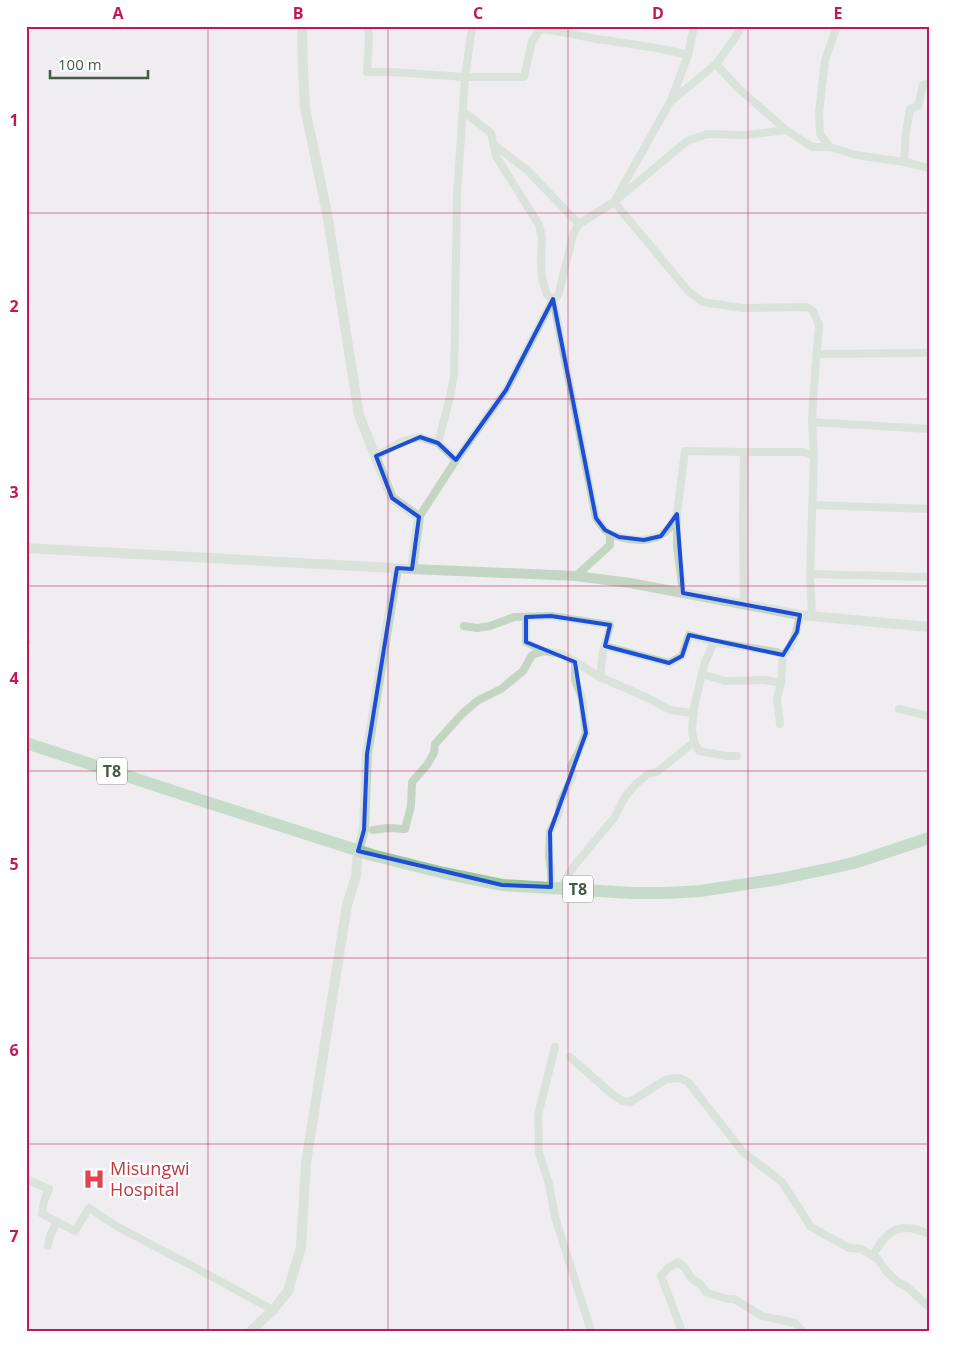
<svg xmlns="http://www.w3.org/2000/svg" width="955" height="1357" viewBox="0 0 955 1357" font-family="'Open Sans',sans-serif">
<style>
.lines{fill:none;stroke-linecap:round;stroke-linejoin:round}
.stream{stroke:#a0ed87;stroke-width:2}
.minor{stroke:#c4d5c4;stroke-width:8}
.tertiary{stroke:#c4d5c4;stroke-width:10}
.trunk{stroke:#98c69b;stroke-width:12}
.marked{fill:none;stroke:#1d4ed8;stroke-width:4;stroke-linejoin:round}
.grid{fill:none;stroke:#c2185b;stroke-width:1;stroke-opacity:0.55}
.labels{text-anchor:middle;stroke-width:4.5;stroke-linejoin:round;paint-order:stroke}
.shield{fill:#fff;stroke:#7e8c7e;stroke-width:1}
.shield-label{font-size:16px;font-weight:bold;fill:#465b46}
.health-label{font-size:18px;fill:#be3a42;stroke:#fff;text-anchor:start}
.neatline{fill:none;stroke:#c2185b;stroke-width:2}
.grid-label{font-size:16px;text-anchor:middle;font-weight:bold;fill:#c2185b}
</style>
<rect width="100%" height="100%" fill="#efedf0"/>
<g class="lines">
<path class="stream" d="M 26,632 L 30,643"/>
<g class="minor">
<path d="M 368,26 L 369,37 L 367,72 L 391,72 L 465,77 L 524,77 L 532,41 L 540,29 C 560,30 578,36 597,39 C 628,44 658,47 688,55"/>
<path d="M 716,64 L 738,88 L 786,130 L 812,147 L 830,147 L 856,155 L 904,162 L 929,168"/>
<path d="M 671,100 L 688,55 L 694,26"/>
<path d="M 464,112 L 491,133 L 496,156 L 539,225 L 542,237 L 541,263 L 542,278 L 547,295 L 553,299 L 556,298 L 559,293 L 573,234 L 579,224 L 614,202 L 670,102 L 716,64 L 735,38 L 741,26"/>
<path d="M 786,130 L 746,135 L 707,134 L 687,141 L 614,202 L 689,292 L 703,302 L 742,308 L 807,307 L 813,311 L 819,325 L 814,386 L 812,422 L 814,456 L 810,574 L 812,616"/>
<path d="M 494,145 L 526,169 L 579,224"/>
<path d="M 830,147 L 820,134 L 819,113 L 825,60 L 837,26"/>
<path d="M 904,162 L 906,132 L 910,109 L 918,106 L 923,85 L 929,83"/>
<path d="M 553,299 L 596,518 L 605,530 L 610,534 L 610,545 L 576,576"/>
<path d="M 816,354 L 929,353"/>
<path d="M 812,422 L 929,429"/>
<path d="M 376,456 L 403,441 L 420,437 L 438,443"/>
<path d="M 456,460 L 438,443 L 450,397 L 454,376 L 457,196 L 465,77 L 472,28"/>
<path d="M 812,505 L 929,509"/>
<path d="M 419,517 L 456,460 L 506,390 L 553,299"/>
<path d="M 610,534 C 630,541 656,545 671,526 C 673,523 675,519 676,515"/>
<path d="M 810,574 L 929,577"/>
<path d="M 683,593 L 677,546 L 677,514 L 685,451 L 744,452"/>
<path d="M 744,604 L 743,522 L 744,452 L 804,452 L 814,456"/>
<path d="M 526,617 L 526,642 L 544,651 L 562,654 L 600,677 L 648,698 L 670,710 L 694,713"/>
<path d="M 464,626 L 477,628 L 490,626 L 514,617 L 551,616 L 610,625 L 603,651 L 600,677"/>
<path d="M 714,642 L 705,662 L 694,707 L 692,731 L 694,742 L 699,751 L 726,756 L 737,756"/>
<path d="M 605,646 L 669,663 L 682,656 L 689,635 L 714,642 L 776,652 L 783,655"/>
<path d="M 702,674 L 725,681 L 764,680 L 781,683"/>
<path d="M 899,709 L 929,716"/>
<path d="M 780,724 L 777,699 L 781,683 L 783,655 C 794,644 797,631 800,615"/>
<path d="M 373,830 L 387,828 L 405,829 L 411,806 L 412,782 L 427,765 L 434,753 L 435,744 L 462,714 L 477,701 L 501,689 L 523,671 L 532,655 L 544,651"/>
<path d="M 551,887 L 551,871 L 549,857 L 550,832 L 559,813 L 560,803 L 573,775 L 571,766 L 579,751 L 586,733 L 582,698 L 575,680 L 575,662"/>
<path d="M 560,888 L 574,866 L 614,818 L 625,797 L 636,784 L 648,774 L 657,772 L 694,742"/>
<path d="M 555,1047 L 538,1115 L 539,1153 L 549,1184 L 555,1217 L 591,1331"/>
<path d="M 570,1057 L 613,1095 L 623,1101 L 630,1102 L 667,1079 L 680,1078 L 688,1082 L 743,1152 L 782,1182 L 811,1227 L 849,1248 L 861,1249 L 878,1259 L 887,1272 L 899,1283 L 906,1286 L 929,1307"/>
<path d="M 26,1179 L 49,1189 L 44,1201 L 42,1214 L 75,1231 L 89,1208 L 118,1227 L 196,1268 L 273,1310"/>
<path d="M 48,1245 L 50,1236 L 57,1221"/>
<path d="M 873,1255 C 888,1229 900,1221 929,1234"/>
<path d="M 682,1331 L 661,1276 L 668,1268 L 678,1262 L 685,1268 L 692,1279 L 700,1284 L 707,1293 L 728,1299 L 734,1299 L 762,1316 L 795,1323 L 803,1331"/>
</g>
<g class="tertiary">
<path d="M 302,26 L 303,70 L 305,108 L 327,213 L 359,415 L 392,498 L 419,517 L 412,569"/>
<path d="M 26,548 L 412,569 L 576,576 L 630,583 L 800,615 L 929,627"/>
<path d="M 251,1331 L 273,1310 L 288,1291 L 301,1247 L 306,1163 L 347,905 L 356,876 L 358,851 L 364,830 L 367,754 L 397,568"/>
</g>
<path class="trunk" d="M 26,743 L 197,799 L 372,855 L 444,873 L 502,885 L 632,893 L 667,893 L 700,891 L 779,879 L 832,868 L 857,862 L 929,838"/>
</g>
<path d="M0 0H955V1357H0ZM 553,299 L 596,518 L 605,530 L 619,537 L 644,540 L 661,536 L 677,514 L 683,593 L 800,615 L 797,632 L 783,655 L 689,635 L 682,656 L 669,663 L 605,646 L 610,625 L 551,616 L 526,617 L 526,642 L 575,662 L 586,733 L 550,832 L 551,887 L 502,885 L 358,851 L 364,830 L 367,754 L 397,568 L 412,569 L 419,517 L 392,498 L 376,456 L 420,437 L 438,443 L 456,460 L 506,390 Z" fill="#efedf0" fill-opacity=".55" fill-rule="evenodd"/>
<path class="marked" d="M 553,299 L 596,518 L 605,530 L 619,537 L 644,540 L 661,536 L 677,514 L 683,593 L 800,615 L 797,632 L 783,655 L 689,635 L 682,656 L 669,663 L 605,646 L 610,625 L 551,616 L 526,617 L 526,642 L 575,662 L 586,733 L 550,832 L 551,887 L 502,885 L 358,851 L 364,830 L 367,754 L 397,568 L 412,569 L 419,517 L 392,498 L 376,456 L 420,437 L 438,443 L 456,460 L 506,390 Z"/>
<path class="grid" d="M 208,26 L 208,1331M 388,26 L 388,1331M 568,26 L 568,1331M 748,26 L 748,1331M 26,213 L 929,213M 26,399 L 929,399M 26,586 L 929,586M 26,771 L 929,771M 26,958 L 929,958M 26,1144 L 929,1144"/>
<defs>
<g id="hospital-bare" transform="scale(1.725)"><path d="M-5-5h3v3.5h4V-5h3V5h-3V1.5h-4V5h-3Z" fill="#e0444e" stroke="#fff" stroke-width="2.5" paint-order="stroke"/></g>
</defs>
<g fill-rule="evenodd">
<use href="#hospital-bare" x="94" y="1179"/>
</g>
<g class="labels">
<g class="shield">
<rect x="97" y="757.5" width="30" height="27" rx="4"/>
<rect x="563" y="875.5" width="30" height="27" rx="4"/>
</g>
<g class="shield-label">
<text x="112" y="777">T8</text>
<text x="578" y="895">T8</text>
</g>
<g class="health-label">
<text x="110" y="1175">Misungwi<tspan x="110" dy="21">Hospital</tspan></text>
</g>
</g>
<rect width="955" height="1357" fill="none" stroke="#ffffff" stroke-width="55"/>
<path d="M50 70v8h98v-8" fill="none" stroke="#465b46" stroke-width="2.5"/>
<text x="58" y="70" font-size="15" fill="#465b46" stroke="#ffffff" stroke-width="4" paint-order="stroke">100 m</text>
<rect x="28" y="28" width="900" height="1302" class="neatline"/>
<g class="grid-label">
<text x="118" y="19">A</text>
<text x="298" y="19">B</text>
<text x="478" y="19">C</text>
<text x="658" y="19">D</text>
<text x="838" y="19">E</text>
<text x="14" y="126">1</text>
<text x="14" y="312">2</text>
<text x="14" y="498">3</text>
<text x="14" y="684">4</text>
<text x="14" y="870">5</text>
<text x="14" y="1056">6</text>
<text x="14" y="1242">7</text>
</g>
</svg>
